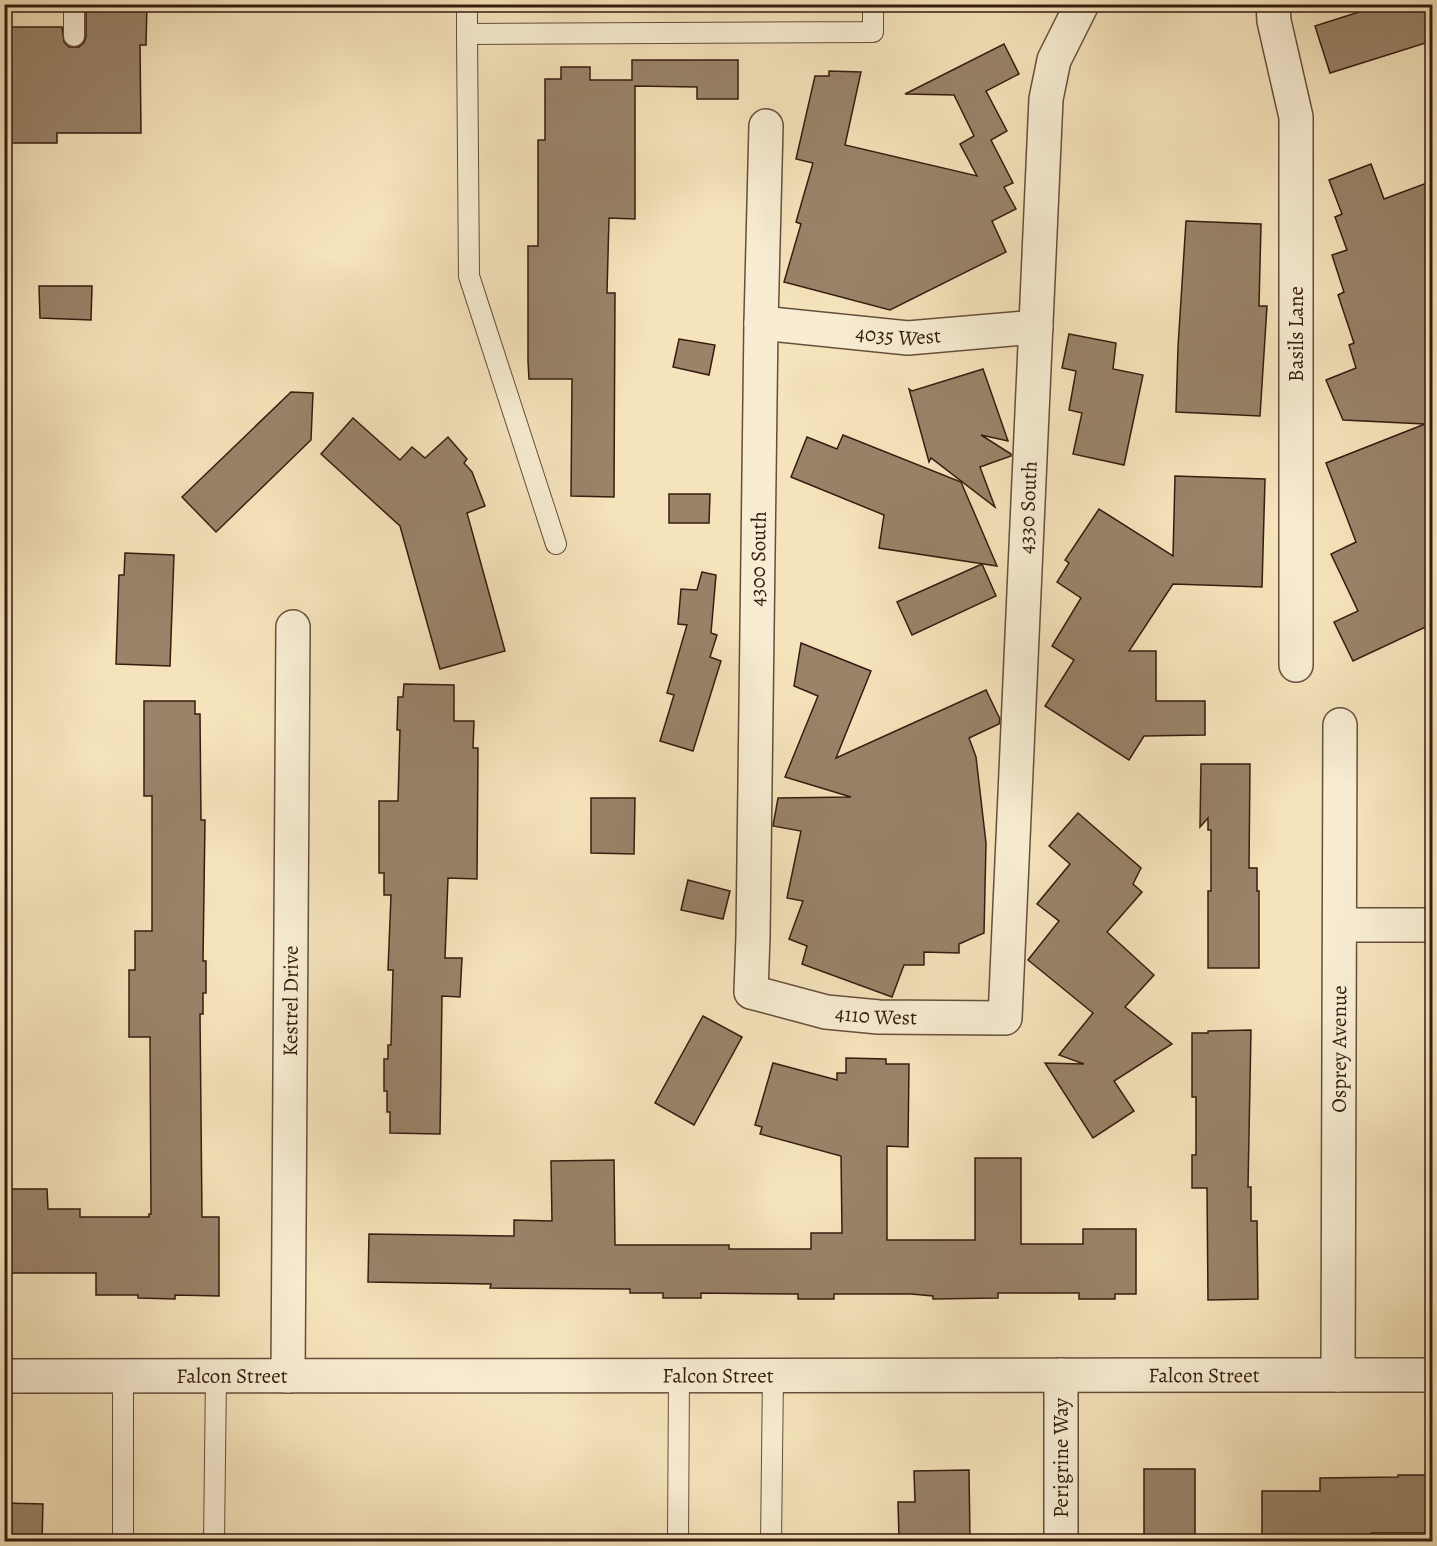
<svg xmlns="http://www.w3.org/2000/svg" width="1437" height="1546" viewBox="0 0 1437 1546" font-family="Alegreya,serif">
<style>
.building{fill:#998369;stroke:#361c10;stroke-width:1.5}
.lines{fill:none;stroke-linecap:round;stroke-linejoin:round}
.service-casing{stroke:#664e3b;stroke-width:22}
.minor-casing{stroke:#664e3b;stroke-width:36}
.service{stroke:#f8edd3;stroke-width:20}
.minor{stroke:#f8edd3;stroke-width:33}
.labels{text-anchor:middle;stroke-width:4.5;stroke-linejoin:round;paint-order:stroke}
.street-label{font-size:21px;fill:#361c10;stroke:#f8edd3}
</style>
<rect width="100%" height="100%" fill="#f5e3bb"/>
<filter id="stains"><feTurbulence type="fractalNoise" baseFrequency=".00333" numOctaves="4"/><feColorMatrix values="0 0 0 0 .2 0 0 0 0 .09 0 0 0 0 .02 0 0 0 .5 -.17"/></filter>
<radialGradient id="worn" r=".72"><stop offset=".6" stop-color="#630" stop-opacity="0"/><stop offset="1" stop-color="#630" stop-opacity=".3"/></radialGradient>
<g class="building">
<path d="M 86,4 L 147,4 L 146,45 L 140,45 L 141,133 L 57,133 L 57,143 L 8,143 L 9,27 L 62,27 L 64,42 L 69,47 L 79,47 L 84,42 L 86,37 Z"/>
<path d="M 1384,4 L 1432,4 L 1432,41 L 1330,73 L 1315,26 Z"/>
<path d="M 1004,44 L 1019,74 L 986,91 L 1007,131 L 991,140 L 1013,183 L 1004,187 L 1016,209 L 992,221 L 1006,252 L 890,310 L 784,282 L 801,224 L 796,222 L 813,163 L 796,159 L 815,76 L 829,76 L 829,71 L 861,72 L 845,145 L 977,176 L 960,144 L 974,136 L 954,95 L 905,94 Z"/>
<path d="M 632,60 L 738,60 L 738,99 L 697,99 L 697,87 L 635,86 L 635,219 L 609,218 L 607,293 L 615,293 L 614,497 L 571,496 L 572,379 L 529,379 L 528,361 L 528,246 L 538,246 L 538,140 L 545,140 L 545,79 L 561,79 L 561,67 L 590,67 L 590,80 L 632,80 Z"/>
<path d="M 1371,164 L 1384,199 L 1432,181 L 1432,624 L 1353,661 L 1334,622 L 1358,611 L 1331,554 L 1356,542 L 1326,463 L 1425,424 L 1343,420 L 1326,380 L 1356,368 L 1349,345 L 1354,343 L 1338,295 L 1344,292 L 1332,255 L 1347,250 L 1335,217 L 1342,214 L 1329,180 Z"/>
<path d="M 1186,221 L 1261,224 L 1259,306 L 1267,306 L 1260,416 L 1176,412 L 1178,347 Z"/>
<path d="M 39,286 L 92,286 L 91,320 L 40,318 Z"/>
<path d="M 1069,334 L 1116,343 L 1113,369 L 1143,375 L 1124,465 L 1073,454 L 1082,413 L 1069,410 L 1076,371 L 1062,368 Z"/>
<path d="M 679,339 L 715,345 L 709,375 L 673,367 Z"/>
<path d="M 983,369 L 1008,441 L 981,435 L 1011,454 L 1011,456 L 980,467 L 995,507 L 931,458 L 929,462 L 909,389 L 912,391 Z"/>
<path d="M 291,392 L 313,393 L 311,440 L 216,532 L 182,497 Z"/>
<path d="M 353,418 L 400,460 L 412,447 L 425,458 L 448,437 L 467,459 L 464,463 L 472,472 L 485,506 L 467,513 L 505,651 L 440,669 L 400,526 L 321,454 Z"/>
<path d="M 843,435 L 961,482 L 997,566 L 879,548 L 884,515 L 791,477 L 807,437 L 837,449 Z"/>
<path d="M 1175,476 L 1265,479 L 1262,587 L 1173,584 L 1129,651 L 1156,651 L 1156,701 L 1205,701 L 1205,735 L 1144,736 L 1129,760 L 1045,706 L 1074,660 L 1052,646 L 1081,598 L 1057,582 L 1069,563 L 1065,560 L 1099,509 L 1173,556 Z"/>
<path d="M 669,494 L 710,494 L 709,523 L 669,523 Z"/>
<path d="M 125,553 L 174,555 L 170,666 L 116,664 L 119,575 L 124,575 Z"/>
<path d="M 982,564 L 996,596 L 912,635 L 897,602 Z"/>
<path d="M 702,572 L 716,575 L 711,633 L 717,635 L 710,657 L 721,661 L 693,751 L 660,741 L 674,695 L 667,693 L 687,625 L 678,624 L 681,589 L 697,590 Z"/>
<path d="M 801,643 L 871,671 L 836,758 L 986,690 L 1000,719 L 999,724 L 969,738 L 976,757 L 986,843 L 984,933 L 959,944 L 959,953 L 924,952 L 924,965 L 904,965 L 892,997 L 802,964 L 807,946 L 789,939 L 803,901 L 787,898 L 801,831 L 773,826 L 778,798 L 851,797 L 785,777 L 818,696 L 794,686 Z"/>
<path d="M 404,684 L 454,685 L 454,721 L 474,721 L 473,748 L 478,748 L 477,879 L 448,878 L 445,958 L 462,958 L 460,997 L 442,996 L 440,1134 L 390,1133 L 390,1112 L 387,1112 L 387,1091 L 384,1091 L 384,1059 L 388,1059 L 388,1045 L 391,1045 L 393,970 L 388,970 L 391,895 L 384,895 L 384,873 L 379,873 L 379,801 L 398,801 L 400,730 L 397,730 L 398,697 L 403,697 Z"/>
<path d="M 144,701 L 195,701 L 195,714 L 200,714 L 201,820 L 205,820 L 203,961 L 206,961 L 206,993 L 203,993 L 203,1014 L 200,1014 L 202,1217 L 219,1217 L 219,1296 L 175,1295 L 175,1299 L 138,1298 L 138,1295 L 96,1295 L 96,1273 L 4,1273 L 4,1189 L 47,1189 L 48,1209 L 80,1209 L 80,1217 L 149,1217 L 149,1214 L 151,1214 L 150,1037 L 129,1037 L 129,970 L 135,970 L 135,931 L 152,931 L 152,796 L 144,796 Z"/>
<path d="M 1201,764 L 1250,764 L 1249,868 L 1257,868 L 1257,891 L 1259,891 L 1259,968 L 1208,968 L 1208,891 L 1211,891 L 1211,830 L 1208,830 L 1208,818 L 1200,827 Z"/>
<path d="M 591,798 L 635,798 L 634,854 L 591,853 Z"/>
<path d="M 1078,813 L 1141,868 L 1133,884 L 1142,892 L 1107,932 L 1154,975 L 1125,1007 L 1172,1044 L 1114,1081 L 1134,1111 L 1093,1138 L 1045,1063 L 1084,1064 L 1059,1055 L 1093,1013 L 1028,960 L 1059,921 L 1037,904 L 1070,864 L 1049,846 Z"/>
<path d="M 688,880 L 730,891 L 723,919 L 681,910 Z"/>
<path d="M 703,1016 L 742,1037 L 694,1125 L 655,1103 Z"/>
<path d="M 1251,1030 L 1248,1187 L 1251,1187 L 1251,1221 L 1257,1221 L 1258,1299 L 1208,1300 L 1207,1188 L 1192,1188 L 1192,1155 L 1196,1155 L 1196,1097 L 1192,1097 L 1192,1033 L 1208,1033 L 1208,1031 Z"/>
<path d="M 846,1058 L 886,1059 L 886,1064 L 909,1064 L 908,1147 L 887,1146 L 887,1240 L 975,1240 L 975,1158 L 1021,1158 L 1021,1244 L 1083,1244 L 1083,1229 L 1136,1229 L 1136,1294 L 1115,1294 L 1115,1299 L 1079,1299 L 1079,1293 L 998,1293 L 998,1298 L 933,1299 L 933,1296 L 911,1294 L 834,1294 L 834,1299 L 798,1299 L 798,1294 L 701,1293 L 701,1298 L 663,1298 L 663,1293 L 630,1293 L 630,1289 L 490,1288 L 491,1284 L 368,1282 L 369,1234 L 514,1236 L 514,1220 L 552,1221 L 551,1161 L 614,1160 L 615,1245 L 729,1245 L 729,1249 L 811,1249 L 811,1233 L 842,1233 L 841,1156 L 760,1134 L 762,1127 L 755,1125 L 773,1063 L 837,1080 L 837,1073 L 846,1073 Z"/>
<rect x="1144" y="1469" width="51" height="73"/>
<path d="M 969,1470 L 970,1542 L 916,1542 L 916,1538 L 899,1538 L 898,1502 L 915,1502 L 914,1471 Z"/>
<path d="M 1398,1475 L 1432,1475 L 1432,1533 L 1371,1533 L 1371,1536 L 1340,1536 L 1340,1542 L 1297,1542 L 1297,1536 L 1262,1536 L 1262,1491 L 1320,1491 L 1320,1478 L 1398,1477 Z"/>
<path d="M 4,1503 L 43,1504 L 42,1542 L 4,1542 Z"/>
</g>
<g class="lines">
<g class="service-casing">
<g id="service">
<path d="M 74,4 L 74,36"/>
<path d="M 467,4 L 467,34 L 873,32 L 873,4"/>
<path d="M 467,34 L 469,276 L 556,544"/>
<path d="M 123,1542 L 123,1376"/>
<path d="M 214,1542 L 216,1376"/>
<path d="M 678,1542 L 679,1375"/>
<path d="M 771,1542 L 773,1375"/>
</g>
</g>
<g class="minor-casing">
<g id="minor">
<path d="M 1273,4 L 1274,21 L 1296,117 L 1296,665"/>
<path id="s1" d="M 766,126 L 761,323 L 753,936 L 751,992 L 826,1012 L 879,1017 L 1005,1018 L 1046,99 L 1054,60 L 1082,4"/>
<path id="s2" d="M 761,323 L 908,338 L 1036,327"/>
<path d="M 1340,925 L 1432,925"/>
<path d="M 1061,1375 L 1061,1542"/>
<path id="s3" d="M 1338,1375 L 1340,725"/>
<path id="s4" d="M 4,1376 L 1432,1375"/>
<path id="s5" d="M 288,1376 L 293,627"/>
</g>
</g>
<use href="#service" class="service"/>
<use href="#minor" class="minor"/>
</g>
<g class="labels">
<g class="street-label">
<text dy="7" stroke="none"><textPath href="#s2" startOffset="138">4035 West</textPath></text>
<text transform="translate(1296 334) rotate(-90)" y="7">Basils Lane</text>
<text dy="7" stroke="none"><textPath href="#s1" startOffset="1634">4330 South</textPath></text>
<text transform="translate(758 559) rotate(-89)" y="7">4300 South</text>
<text dy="7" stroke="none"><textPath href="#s5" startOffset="375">Kestrel Drive</textPath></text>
<text dy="7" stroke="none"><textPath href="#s1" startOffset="994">4110 West</textPath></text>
<text dy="7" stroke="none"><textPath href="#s3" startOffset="326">Osprey Avenue</textPath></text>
<text dy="7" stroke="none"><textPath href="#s4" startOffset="714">Falcon Street</textPath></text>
<text dy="7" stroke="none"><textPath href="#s4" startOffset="1200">Falcon Street</textPath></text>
<text dy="7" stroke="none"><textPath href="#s4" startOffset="228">Falcon Street</textPath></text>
<text transform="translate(1061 1458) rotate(-90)" y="7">Perigrine Way</text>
</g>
</g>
<rect width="1437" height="1546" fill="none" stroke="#f5e3bb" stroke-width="24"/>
<rect x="6" y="6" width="1425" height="1534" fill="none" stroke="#361c10" stroke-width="3"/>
<rect x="12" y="12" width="1413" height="1522" fill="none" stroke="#361c10" stroke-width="1.5"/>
<rect width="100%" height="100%" filter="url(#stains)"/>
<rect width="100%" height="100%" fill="url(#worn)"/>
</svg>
